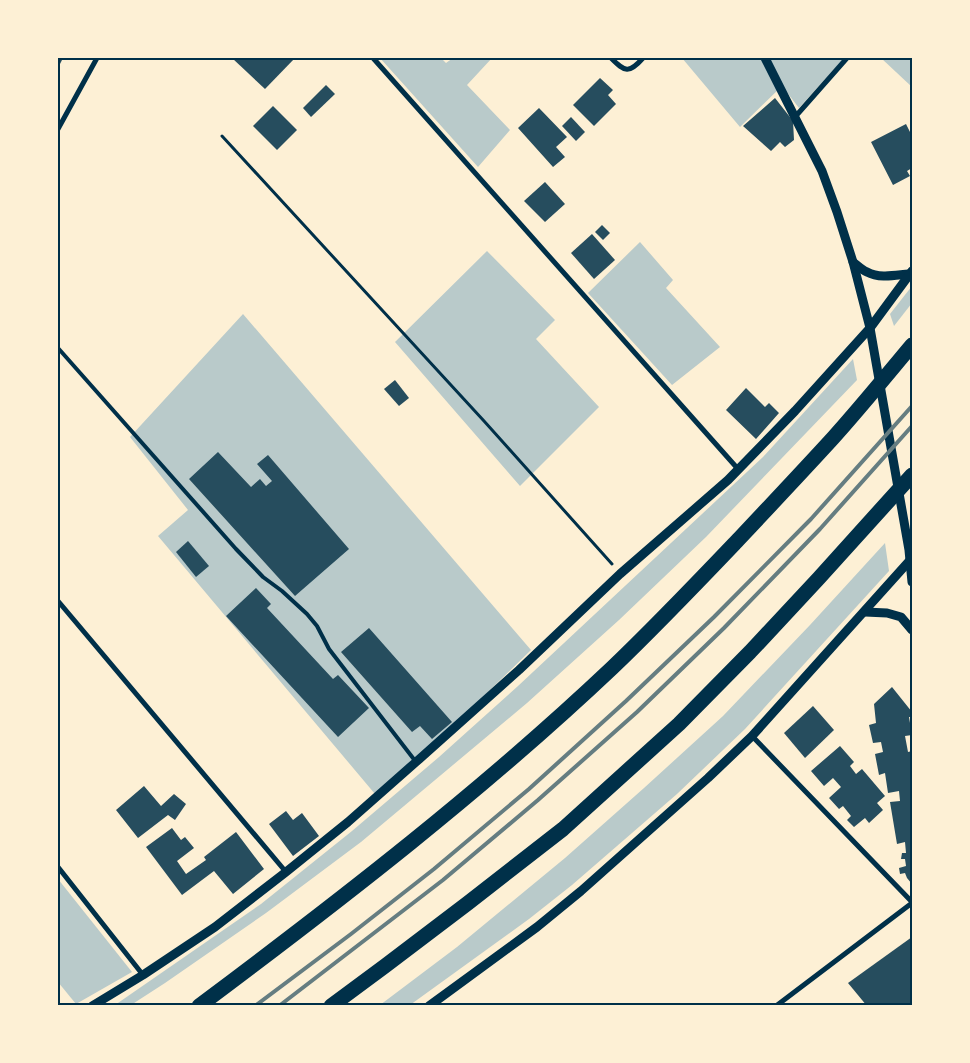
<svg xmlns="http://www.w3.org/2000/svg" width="970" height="1063" viewBox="0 0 970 1063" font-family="'Fira Sans',sans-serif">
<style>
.green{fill:#b9caca}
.building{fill:#264d5e}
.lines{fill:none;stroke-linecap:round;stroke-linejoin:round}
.path{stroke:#003049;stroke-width:3}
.service{stroke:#003049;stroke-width:4}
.minor{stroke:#003049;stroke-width:5}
.tertiary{stroke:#003049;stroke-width:9}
.motorway{stroke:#003049;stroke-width:15}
.rail{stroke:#657d81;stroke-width:4}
.neatline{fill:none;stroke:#003049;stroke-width:2}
</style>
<rect width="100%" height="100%" fill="#fdf0d5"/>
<g class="green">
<path d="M 380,58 L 441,58 L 446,63 L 453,58 L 492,58 L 467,85 L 510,130 L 478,167 Z"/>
<path d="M 682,58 L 844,58 L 799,108 L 782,86 L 740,127 Z"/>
<path d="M 881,58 L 912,58 L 912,87 Z"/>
<path d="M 640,242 L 673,280 L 666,288 L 720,347 L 672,385 L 588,293 Z"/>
<path d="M 487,251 L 555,320 L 536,339 L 599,407 L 520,486 L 395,342 Z"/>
<path d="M 912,286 L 912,303 L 894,326 L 890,314 Z"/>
<path d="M 243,314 L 531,650 L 455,724 L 375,794 L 158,536 L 188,510 L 130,437 Z"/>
<path d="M 853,359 L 857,380 L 706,537 L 619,620 L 527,703 L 447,770 L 361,842 L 266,913 L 165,983 L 131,1005 L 115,1005 L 261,904 L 352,831 L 439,757 L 518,686 L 763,457 Z"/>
<path d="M 885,543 L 889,571 L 745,729 L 677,794 L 572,885 L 529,919 L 410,1005 L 380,1005 L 457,947 L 565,858 L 644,788 L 723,716 L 810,625 Z"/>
<path d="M 58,879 L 132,972 L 76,1004 L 58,982 Z"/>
</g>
<g class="building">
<path d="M 58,58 L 63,58 L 58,68 Z"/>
<path d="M 232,58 L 295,58 L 265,89 Z"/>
<path d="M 600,78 L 613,90 L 608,95 L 616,104 L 594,126 L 573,105 Z"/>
<path d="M 326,85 L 335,94 L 311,117 L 303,108 Z"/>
<path d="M 775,98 L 793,121 L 794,140 L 785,147 L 780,142 L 771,151 L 743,126 Z"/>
<path d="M 273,106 L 297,130 L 277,150 L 253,126 Z"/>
<path d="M 539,108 L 567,137 L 556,147 L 565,157 L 553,167 L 518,128 Z"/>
<path d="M 571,117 L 585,132 L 576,141 L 562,126 Z"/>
<path d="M 906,124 L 912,136 L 912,168 L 907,171 L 910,176 L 893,185 L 871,142 Z"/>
<path d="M 545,182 L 565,204 L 545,222 L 524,201 Z"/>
<path d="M 602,225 L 610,233 L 603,240 L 595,232 Z"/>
<path d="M 592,234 L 615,260 L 594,279 L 571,253 Z"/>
<path d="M 395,380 L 409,398 L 399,406 L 384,389 Z"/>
<path d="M 746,388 L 765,407 L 769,403 L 779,413 L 756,439 L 726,410 Z"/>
<path d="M 218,452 L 251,487 L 260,479 L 266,486 L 272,481 L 257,464 L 268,455 L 349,549 L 295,596 L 189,479 Z"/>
<path d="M 188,541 L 209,566 L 196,577 L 176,552 Z"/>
<path d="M 256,588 L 271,604 L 267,608 L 333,679 L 338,675 L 369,708 L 338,737 L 226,616 Z"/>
<path d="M 369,628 L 452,722 L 432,739 L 420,726 L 412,732 L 341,652 Z"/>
<path d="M 892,687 L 912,712 L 912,717 L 909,717 L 912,735 L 905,736 L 908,752 L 912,751 L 912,884 L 907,878 L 905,873 L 900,874 L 899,868 L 906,866 L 905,859 L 901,859 L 902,853 L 906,853 L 905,842 L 897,844 L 890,802 L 900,801 L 899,791 L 888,793 L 885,773 L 879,775 L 875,754 L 883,752 L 881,742 L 873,743 L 869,725 L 876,723 L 874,704 Z"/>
<path d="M 813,706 L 834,730 L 805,758 L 784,733 Z"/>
<path d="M 840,746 L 854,762 L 850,766 L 856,774 L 862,769 L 885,796 L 877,803 L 883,810 L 869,823 L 865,818 L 854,827 L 847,820 L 851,816 L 843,806 L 839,809 L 829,798 L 841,787 L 833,778 L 824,786 L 811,771 Z"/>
<path d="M 144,786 L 161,806 L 174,794 L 186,804 L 175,820 L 168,815 L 138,838 L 116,810 Z"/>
<path d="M 286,811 L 293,820 L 302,813 L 319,836 L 293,856 L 269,824 Z"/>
<path d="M 172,828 L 181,840 L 185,837 L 194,848 L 177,861 L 186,874 L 206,860 L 204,857 L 236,832 L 264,869 L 233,894 L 214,871 L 182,895 L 146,847 Z"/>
<path d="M 912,937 L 912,1006 L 867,1006 L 848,983 Z"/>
</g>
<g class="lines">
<path class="path" d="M 222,136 L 484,421 L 612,564"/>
<path class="service" d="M 58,348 L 236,549 L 263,577 L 282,591 L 307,614 L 317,626 L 329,649 L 416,762"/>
<g class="minor">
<path d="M 373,58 L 738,469"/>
<path d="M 611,58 C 625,72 629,74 643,58"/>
<path d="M 795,117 L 847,58"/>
<path d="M 58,129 L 97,58"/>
<path d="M 58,601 L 286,872"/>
<path d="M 752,736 L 912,902"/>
<path d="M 58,867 L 143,975"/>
<path d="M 776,1006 L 912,903"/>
</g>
<g class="tertiary">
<path d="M 765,58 L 822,171 L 837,212 L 853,262 L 870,328 L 909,550 L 912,582"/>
<path d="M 853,262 C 858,266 862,270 867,272 C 880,279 896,275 909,274"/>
<path d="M 865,612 L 887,613 L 901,617 L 912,630"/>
<path d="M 92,1006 L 143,975 L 215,927 L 286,872 L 348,822 L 416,762 L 519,670 L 620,574 L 728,480 L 795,411 L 870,328 L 912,271"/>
<path d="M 429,1006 L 537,927 L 581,891 L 708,778 L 752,736 L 912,558"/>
</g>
<g class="motorway">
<path d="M 199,1006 C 342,899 483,790 612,668 C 655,627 695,585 736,542 C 768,508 801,473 833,438 C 860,408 886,376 912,345"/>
<path d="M 331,1006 L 385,966 L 468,903 L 563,829 L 679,724 L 750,652 L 819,578 L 912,475"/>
</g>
<g class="rail">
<path d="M 255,1006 L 351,934 L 434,869 L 529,789 L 626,701 L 714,617 L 811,519 L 912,406"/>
<path d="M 279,1006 L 443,880 L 538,800 L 637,712 L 724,628 L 820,529 L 912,426"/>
</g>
</g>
<rect width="970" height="1063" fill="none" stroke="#fdf0d5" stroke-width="118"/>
<rect x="59" y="59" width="852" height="945" class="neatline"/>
</svg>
